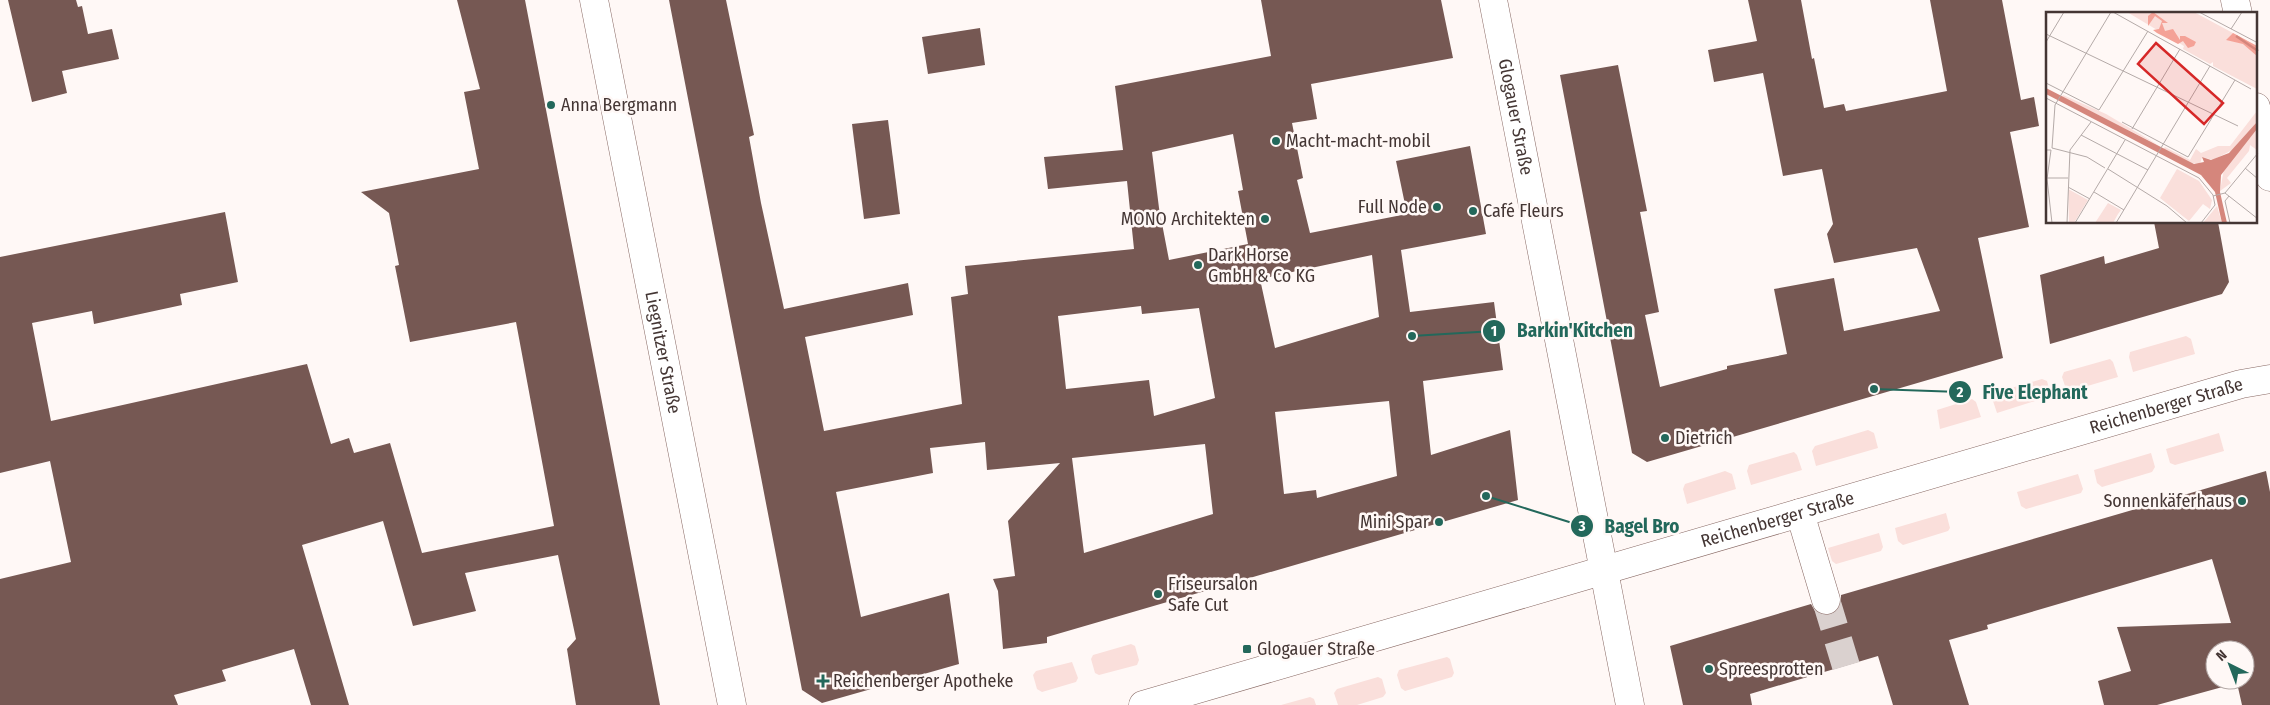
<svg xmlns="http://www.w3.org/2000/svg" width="2270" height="705" viewBox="0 0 2270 705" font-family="'Fira Sans Condensed',sans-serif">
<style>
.green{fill:#fadfdb}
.building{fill:#765853;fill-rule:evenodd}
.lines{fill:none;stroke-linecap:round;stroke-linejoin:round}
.minor-tunnel{stroke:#dad1cf;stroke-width:28;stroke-dasharray:28 14;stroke-linecap:butt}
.minor-casing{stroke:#886964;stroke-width:29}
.minor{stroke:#fff;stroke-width:28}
.poi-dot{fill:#23685b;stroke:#fff8f6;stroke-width:2}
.labels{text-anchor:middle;stroke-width:5;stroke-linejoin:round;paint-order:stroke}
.poi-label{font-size:18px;fill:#443634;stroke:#fff8f6;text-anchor:start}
.street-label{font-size:18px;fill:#443634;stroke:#fff8f6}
.inset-river{fill:none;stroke:#d5867c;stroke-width:2.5}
.inset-road{fill:none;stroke:#b4aaa8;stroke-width:1}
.view{fill:#d62828;fill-opacity:0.15;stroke:#d62828;stroke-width:2.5}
.inset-edge{fill:none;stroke:#443634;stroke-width:2.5}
.leader{fill:none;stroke:#23685b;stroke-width:2}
.callout-dot{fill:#23685b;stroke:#fff8f6;stroke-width:2}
.mark-label{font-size:15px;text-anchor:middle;font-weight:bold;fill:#fff}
.callout-label{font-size:19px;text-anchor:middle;font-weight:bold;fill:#23685b;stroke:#fff8f6;stroke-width:5;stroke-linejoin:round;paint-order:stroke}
</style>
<rect width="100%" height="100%" fill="#fff8f6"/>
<g class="green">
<path d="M 2186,336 L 2191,339 L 2195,354 L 2133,372 L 2129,357 L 2130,352 Z"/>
<path d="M 2110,359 L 2113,362 L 2118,377 L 2067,392 L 2062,377 L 2064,372 Z"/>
<path d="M 2042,379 L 2047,381 L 2051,396 L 1997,413 L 1992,398 L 1994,393 Z"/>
<path d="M 1972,399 L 1976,402 L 1981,417 L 1940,429 L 1937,410 Z"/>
<path d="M 1868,430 L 1874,433 L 1878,448 L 1816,466 L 1812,451 L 1815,446 Z"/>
<path d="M 2219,433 L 2224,451 L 2175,465 L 2170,463 L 2166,449 Z"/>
<path d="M 1794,452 L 1797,455 L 1802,470 L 1751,485 L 1747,471 L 1749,465 Z"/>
<path d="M 2151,453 L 2155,467 L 2152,472 L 2102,487 L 2097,483 L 2094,470 Z"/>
<path d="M 1725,471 L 1732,474 L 1736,489 L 1687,504 L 1683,489 L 1685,484 Z"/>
<path d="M 2078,474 L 2083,489 L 2081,493 L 2026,509 L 2021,506 L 2017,492 Z"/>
<path d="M 1946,513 L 1950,528 L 1948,531 L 1903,545 L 1898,541 L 1895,528 Z"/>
<path d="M 1879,533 L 1883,547 L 1881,551 L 1836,564 L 1832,561 L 1828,548 Z"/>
<path d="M 1131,644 L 1135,646 L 1139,660 L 1137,665 L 1099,675 L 1095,673 L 1091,659 L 1093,655 Z"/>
<path d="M 1447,657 L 1450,659 L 1454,673 L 1452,677 L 1405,691 L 1401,688 L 1397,675 L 1399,670 Z"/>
<path d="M 1072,662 L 1078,678 L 1076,682 L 1042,692 L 1037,689 L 1033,675 L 1036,671 Z"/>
<path d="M 1378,677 L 1382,679 L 1386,693 L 1383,697 L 1357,705 L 1338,705 L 1334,693 L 1337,689 Z"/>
<path d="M 1310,697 L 1314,699 L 1316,705 L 1281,705 Z"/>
</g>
<g class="building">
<path d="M 8,0 L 76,0 L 78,7 L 82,6 L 88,34 L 112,29 L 119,59 L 62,71 L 67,93 L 32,102 Z"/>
<path d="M 457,0 L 525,0 L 660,705 L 576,705 L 567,649 L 576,639 L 558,555 L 465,573 L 476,611 L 413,626 L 383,521 L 302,545 L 349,705 L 311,705 L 294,649 L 222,670 L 226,681 L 174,695 L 178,705 L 0,705 L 0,579 L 71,562 L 50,461 L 0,473 L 0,257 L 225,212 L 238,282 L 180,294 L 182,305 L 94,324 L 92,311 L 32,323 L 51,421 L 307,364 L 331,444 L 349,438 L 354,453 L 390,443 L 422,553 L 554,526 L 516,322 L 410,342 L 395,266 L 399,265 L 389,213 L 361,192 L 479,169 L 464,92 L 480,89 Z"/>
<path d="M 669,0 L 726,0 L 754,135 L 749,137 L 761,203 L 784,309 L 908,283 L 913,315 L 805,337 L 824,431 L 962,404 L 951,297 L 968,294 L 965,266 L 1134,249 L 1127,181 L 1048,189 L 1044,157 L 1123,150 L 1115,86 L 1271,56 L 1261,0 L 1441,0 L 1453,58 L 1311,84 L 1317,119 L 1292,123 L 1303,178 L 1297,180 L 1310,233 L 1407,214 L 1396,161 L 1470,146 L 1486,234 L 1401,250 L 1410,312 L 1494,302 L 1503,370 L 1423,381 L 1431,455 L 1510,430 L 1518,500 L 1047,637 L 1047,643 L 1003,649 L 998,591 L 993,579 L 1015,576 L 1008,521 L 1060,463 L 987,470 L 985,442 L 930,448 L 933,473 L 836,492 L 861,617 L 949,593 L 959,664 L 822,703 L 802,690 ZM 1233,134 L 1243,190 L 1238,191 L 1248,244 L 1169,260 L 1159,208 L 1152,152 ZM 1372,255 L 1379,317 L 1275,348 L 1260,279 ZM 1141,306 L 1142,314 L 1199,308 L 1215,398 L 1154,416 L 1149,380 L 1066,389 L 1058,316 ZM 1389,401 L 1397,476 L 1317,498 L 1316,490 L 1284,494 L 1275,412 ZM 1205,444 L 1213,514 L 1084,553 L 1072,458 Z"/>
<path d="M 1748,0 L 1801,0 L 1812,59 L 1814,58 L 1824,108 L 1844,104 L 1846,111 L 1947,91 L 1930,0 L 2002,0 L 2021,100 L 2034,97 L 2039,126 L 2010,132 L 2029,227 L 1978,238 L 2003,358 L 1647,462 L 1632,453 L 1560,75 L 1618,65 L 1647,211 L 1640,212 L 1659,312 L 1645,315 L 1660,387 L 1727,369 L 1727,366 L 1787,354 L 1774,289 L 1834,278 L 1844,331 L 1940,311 L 1917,248 L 1834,263 L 1827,234 L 1833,224 L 1822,169 L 1783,176 L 1763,73 L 1714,82 L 1708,50 L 1757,41 Z"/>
<path d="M 980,28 L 985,65 L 928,74 L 922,37 Z"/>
<path d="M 888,120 L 900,214 L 864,219 L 852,124 Z"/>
<path d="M 2154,222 L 2218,222 L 2229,282 L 2222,294 L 2050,344 L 2040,275 L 2104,256 L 2105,264 L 2159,248 Z"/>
<path d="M 2266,471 L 2270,492 L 2270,705 L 2242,705 L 2237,683 L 2157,705 L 2104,705 L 2098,681 L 2131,671 L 2117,627 L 2231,623 L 2212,559 L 1987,625 L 1988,629 L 1949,640 L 1969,705 L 1893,705 L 1878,656 L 1750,694 L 1752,705 L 1683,705 L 1670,646 L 1811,604 L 1815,611 L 1822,615 L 1831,615 L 1838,610 L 1841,604 L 1841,595 ZM 2215,650 L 2245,650 L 2245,680 L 2215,680 Z"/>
</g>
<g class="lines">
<path class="minor-tunnel" d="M 1826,600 L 1846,666"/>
<g class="minor-casing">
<g id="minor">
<path id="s1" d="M 594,0 L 732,705"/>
<path id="s2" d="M 1493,0 L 1630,705"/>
<path d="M 2235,0 L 2238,14"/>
<path d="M 2256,107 L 2270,177"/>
<path d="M 1800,513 L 1826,600"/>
<path id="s3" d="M 1143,705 L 2241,384 L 2270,379"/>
</g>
</g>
<use href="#minor" class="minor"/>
</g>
<g class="poi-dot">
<circle cx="551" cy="105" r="5"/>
<circle cx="1276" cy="141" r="5"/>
<circle cx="1437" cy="207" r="5"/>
<circle cx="1473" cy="211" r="5"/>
<circle cx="1265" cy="219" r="5"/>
<circle cx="1198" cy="265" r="5"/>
<circle cx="1665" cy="438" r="5"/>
<circle cx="2242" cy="501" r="5"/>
<circle cx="1439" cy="522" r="5"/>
<circle cx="1158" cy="594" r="5"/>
<rect x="1242" y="644" width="10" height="10" rx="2.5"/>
<circle cx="1709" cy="669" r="5"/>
<path d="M820.5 673.5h5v5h5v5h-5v5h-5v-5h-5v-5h5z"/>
</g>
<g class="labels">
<g class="poi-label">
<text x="561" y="111">Anna Bergmann</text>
<text x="1286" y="147">Macht-macht-mobil</text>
<text x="1427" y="213" text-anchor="end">Full Node</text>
<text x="1483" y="217">Café Fleurs</text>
<text x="1255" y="225" text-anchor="end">MONO Architekten</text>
<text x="1208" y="261">Dark Horse<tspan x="1208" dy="21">GmbH &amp; Co KG</tspan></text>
<text x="1675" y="444">Dietrich</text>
<text x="2232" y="507" text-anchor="end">Sonnenkäferhaus</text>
<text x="1429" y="528" text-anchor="end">Mini Spar</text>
<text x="1168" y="590">Friseursalon<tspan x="1168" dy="21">Safe Cut</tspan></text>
<text x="1257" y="655">Glogauer Straße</text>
<text x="1719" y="675">Spreesprotten</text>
<text x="833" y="687">Reichenberger Apotheke</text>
</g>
<g class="street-label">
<text dy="6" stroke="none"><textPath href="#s2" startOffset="119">Glogauer Straße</textPath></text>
<text dy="6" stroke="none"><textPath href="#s1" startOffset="359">Liegnitzer Straße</textPath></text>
<text dy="6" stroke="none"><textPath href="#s3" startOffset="1066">Reichenberger Straße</textPath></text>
<text dy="6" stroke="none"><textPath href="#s3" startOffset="661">Reichenberger Straße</textPath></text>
</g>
</g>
<g transform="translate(2046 12)">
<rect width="211" height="211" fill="#fff8f6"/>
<path d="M 81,0 L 148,0 L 211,34 L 211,77 L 167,54 L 167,50 L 164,52 L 137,37 L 138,34 ZM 17,83 L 60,102 L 114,134 L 16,85 ZM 211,99 L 211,110 L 190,136 L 167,148 L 156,145 L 154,152 L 144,151 L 117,137 L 119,135 L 144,148 L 150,137 L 155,141 L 172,134 L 184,134 ZM 211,117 L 211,138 L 204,133 L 203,139 L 181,166 L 185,171 L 174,179 L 178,157 ZM 131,157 L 153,169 L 166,188 L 164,197 L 157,192 L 143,209 L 114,186 ZM 22,177 L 42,188 L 28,211 L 23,210 ZM 62,191 L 75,198 L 72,202 L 67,211 L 49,211 ZM 171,194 L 176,211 L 157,211 Z" fill="#fadfdb"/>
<path d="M 107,0 L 122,11 L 116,11 L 119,19 L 127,17 L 134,28 L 134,24 L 139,24 L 150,30 L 148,34 L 142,36 L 137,29 L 132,32 L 111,21 L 107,18 L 113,17 L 116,9 L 109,4 L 102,14 L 102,4 ZM 187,21 L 211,34 L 211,44 L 197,32 L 180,28 Z" fill="#f4a297"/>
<path d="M 0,76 L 148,152 L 158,150 L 156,145 L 165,148 L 183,141 L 211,110 L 211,117 L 175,163 L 174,180 L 181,211 L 176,211 L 169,180 L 155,163 L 0,82 Z" fill="#d5867c"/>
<path class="inset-river" d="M 190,24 L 212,39"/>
<path class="inset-road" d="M 67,0 L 205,77M 153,0 L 212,31M 185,17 L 196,0M 0,22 L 192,114M 0,30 L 18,0M 0,71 L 53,98 L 102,19M 0,86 L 153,166 L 167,183 L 169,193 L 155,211M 76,110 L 142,145 L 189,68M 86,117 L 134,37M 35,123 L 102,158M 0,138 L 5,138 L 1,167 L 6,211M 59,156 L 41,145 L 6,136 L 9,93 L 65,0M 199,156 L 212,167M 62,157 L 121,194 L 141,211M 1,166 L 22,166M 22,175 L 44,187M 48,180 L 78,198M 179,181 L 212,207M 167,184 L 179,181 L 212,141M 183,184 L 179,189 L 184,211M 1,211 L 20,211M 21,211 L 24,138 L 45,110M 29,211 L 79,128M 70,211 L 164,54"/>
<path class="view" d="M 110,31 L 177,91 L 158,112 L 92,52 Z"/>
<rect width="211" height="211" class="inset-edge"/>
</g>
<path class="leader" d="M1412 336L1494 331M1874 389L1960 392M1486 496L1582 526"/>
<g class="callout-dot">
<circle cx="1412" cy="336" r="5"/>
<circle cx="1874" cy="389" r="5"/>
<circle cx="1486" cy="496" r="5"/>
<circle cx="1494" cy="331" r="12"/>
<circle cx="1960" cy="392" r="12"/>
<circle cx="1582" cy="526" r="12"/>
</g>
<g class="mark-label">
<text x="1494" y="336">1</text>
<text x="1960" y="397">2</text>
<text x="1582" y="531">3</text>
</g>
<g class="callout-label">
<text x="1575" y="337">Barkin'Kitchen</text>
<text x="2035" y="399">Five Elephant</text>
<text x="1642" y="533">Bagel Bro</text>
</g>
<g transform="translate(2230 665) rotate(318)"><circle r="24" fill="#fff8f6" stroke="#b4aaa8"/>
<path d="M0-4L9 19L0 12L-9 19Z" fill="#23685b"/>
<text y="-8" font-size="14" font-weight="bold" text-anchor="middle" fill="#443634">N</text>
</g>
</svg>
